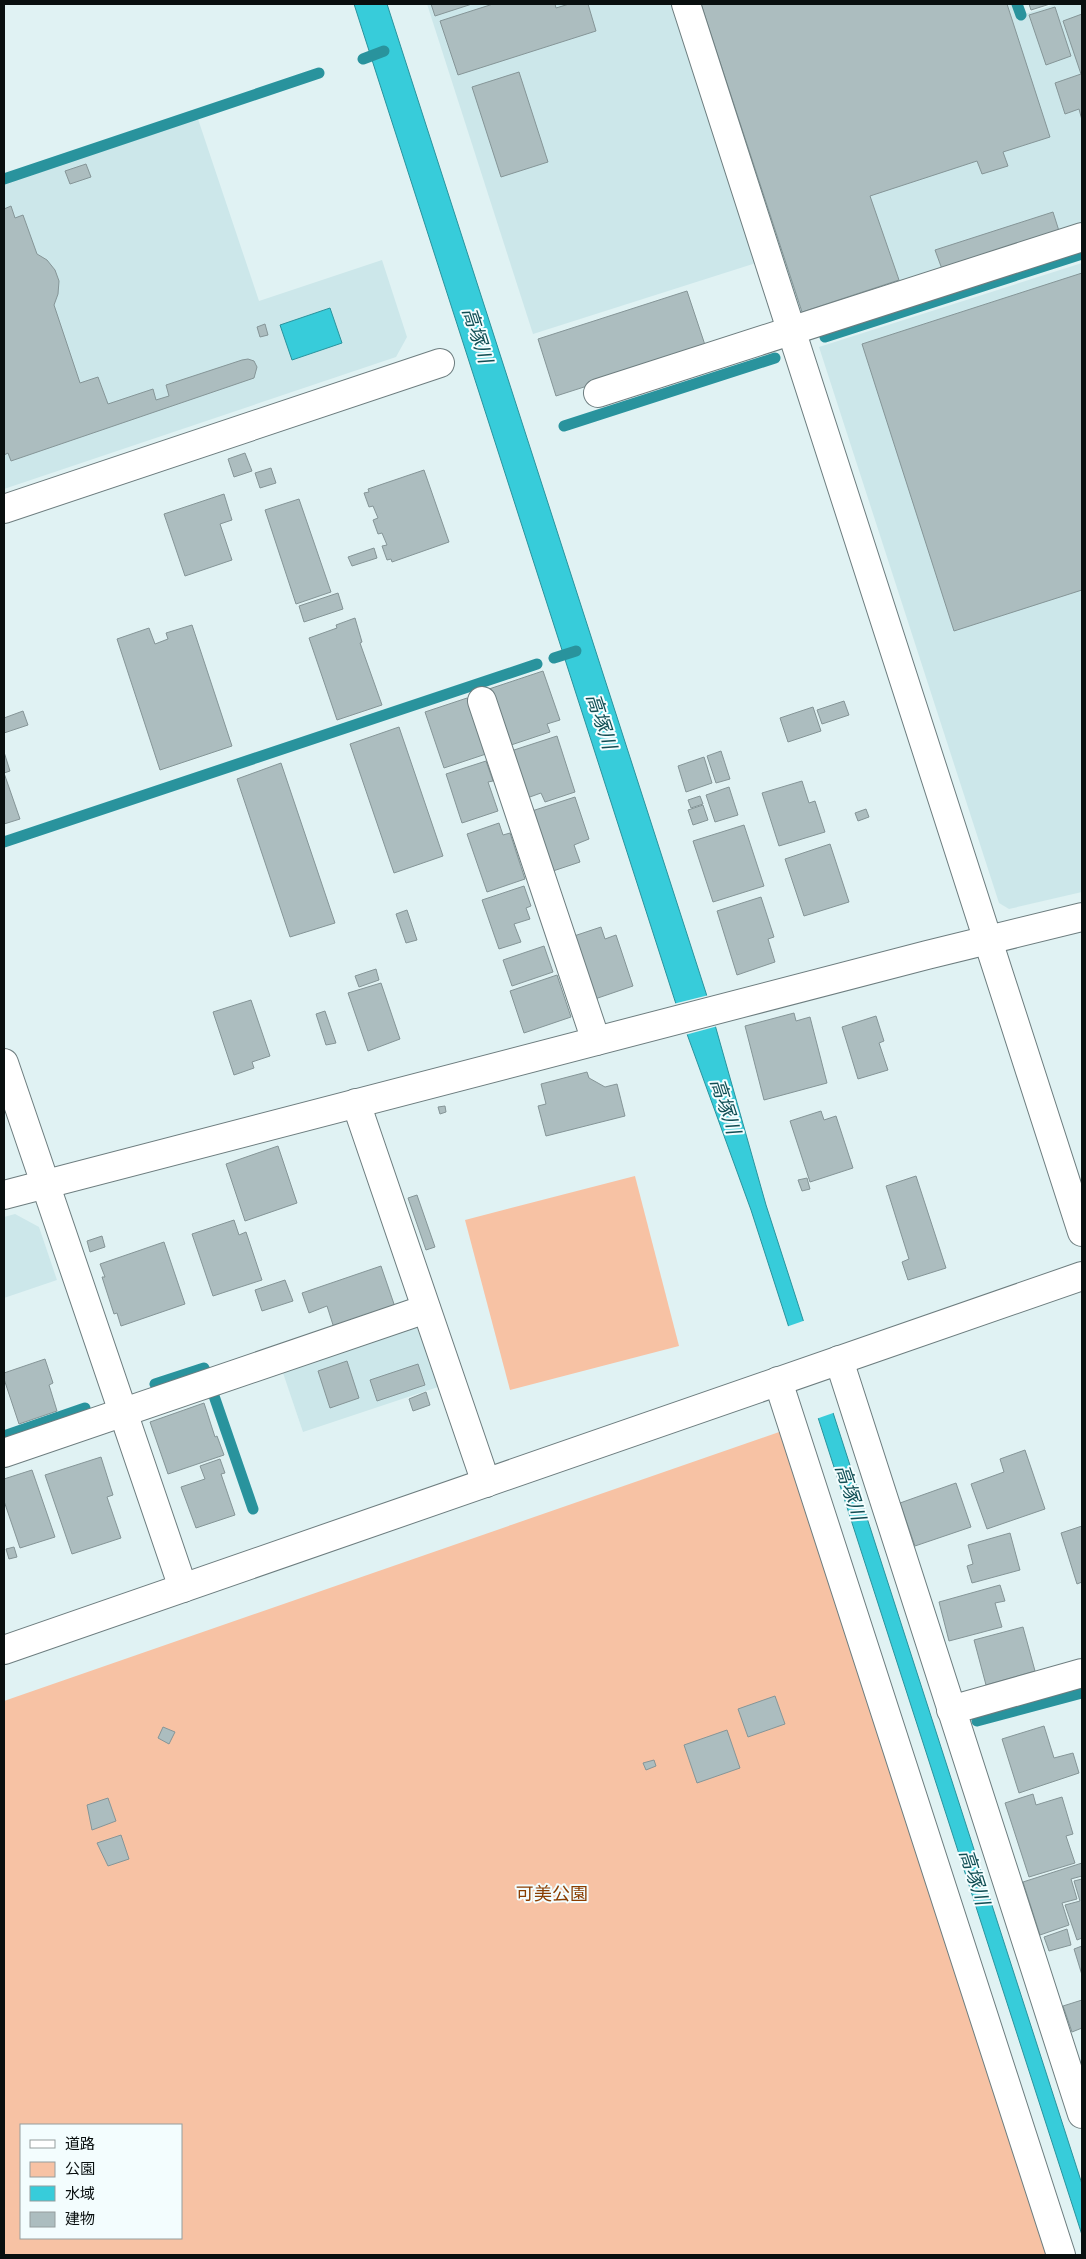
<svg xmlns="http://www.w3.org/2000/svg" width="1086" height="2259" viewBox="0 0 1086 2259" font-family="Cabin,'Noto Sans JP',sans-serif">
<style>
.built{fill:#cce7ea}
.green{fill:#f7c2a4;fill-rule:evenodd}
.water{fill:#37ccda;stroke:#29939d}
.pier{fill:#e0f2f3}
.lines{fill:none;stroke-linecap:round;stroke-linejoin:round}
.stream{stroke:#29939d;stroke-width:11}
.building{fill:#acbdbf;stroke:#859597}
.pedestrian-casing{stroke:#6d7d7f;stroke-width:30}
.minor-casing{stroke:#6d7d7f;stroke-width:30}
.tertiary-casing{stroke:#6d7d7f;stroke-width:30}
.pedestrian{stroke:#fff;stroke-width:28}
.minor{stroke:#fff;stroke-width:28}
.tertiary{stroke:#fff;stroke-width:28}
.labels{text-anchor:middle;stroke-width:4;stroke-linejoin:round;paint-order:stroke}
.park-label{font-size:18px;fill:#893d00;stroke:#f3fdfe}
.water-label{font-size:19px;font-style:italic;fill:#104e54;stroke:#f3fdfe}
</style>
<rect width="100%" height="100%" fill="#e0f2f3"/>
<g class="built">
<path d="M 427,4 L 672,4 L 756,263 L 533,334 Z"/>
<path d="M 701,4 L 1014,4 L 1019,16 L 1056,4 L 1082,4 L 1082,226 L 801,316 Z"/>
<path d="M 198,119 L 259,301 L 382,260 L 407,337 L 396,357 L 4,489 L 4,184 Z"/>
<path d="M 1082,263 L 1082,892 L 1009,909 L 999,903 L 819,347 Z"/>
<path d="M 15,1214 L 39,1227 L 57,1280 L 4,1298 L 4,1217 Z"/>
<path d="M 420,1323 L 441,1386 L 303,1432 L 282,1370 Z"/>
</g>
<g class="green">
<path d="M 635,1176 L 679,1346 L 510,1390 L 465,1220 Z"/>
<path d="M 782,1431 L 1050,2255 L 4,2255 L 4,1701 ZM 21,2125 L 181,2125 L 181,2238 L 21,2238 Z"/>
</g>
<g class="water">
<path d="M 354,4 L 387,4 L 706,993 L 766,1205 L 1082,2184 L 1082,2235 L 751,1210 L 675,1001 Z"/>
<path d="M 330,308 L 342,343 L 292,360 L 280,325 Z"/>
</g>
<g class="pier">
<path d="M 709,995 L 718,1026 L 685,1035 L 673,1004 Z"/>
<path d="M 806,1320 L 836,1412 L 816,1419 L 786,1327 Z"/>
</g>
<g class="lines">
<g class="stream">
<path d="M 1017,4 L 1021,15"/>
<path d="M 363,59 L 384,51"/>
<path d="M 4,179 L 319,73"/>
<path d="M 825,337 L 1082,254"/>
<path d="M 564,426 L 775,358"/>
<path d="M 554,658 L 576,651"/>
<path d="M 4,842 L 537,664"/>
<path d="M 155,1384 L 204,1368 L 206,1373"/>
<path d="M 213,1393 L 253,1509"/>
<path d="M 4,1436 L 85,1408"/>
<path d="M 977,1721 L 1082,1693"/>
</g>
</g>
<g class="building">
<path d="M 431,4 L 472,4 L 435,16 Z"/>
<path d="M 493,4 L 555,4 L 556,8 L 569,4 L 588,4 L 596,31 L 458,75 L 440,21 Z"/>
<path d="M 701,4 L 1007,4 L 1050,137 L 1003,152 L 1008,166 L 982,174 L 977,161 L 870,196 L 899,280 L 802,312 Z"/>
<path d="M 1029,4 L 1050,4 L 1031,10 Z"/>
<path d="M 1055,7 L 1071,56 L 1046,65 L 1029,15 Z"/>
<path d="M 1082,14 L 1082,120 L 1079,109 L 1065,114 L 1055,83 L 1081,74 L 1063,21 Z"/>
<path d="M 519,72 L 548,162 L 501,177 L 472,87 Z"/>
<path d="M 86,164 L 91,177 L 70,184 L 65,171 Z"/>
<path d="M 11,206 L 15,218 L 23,215 L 37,254 L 47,260 L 55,270 L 59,281 L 58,294 L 54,305 L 80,383 L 98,377 L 108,404 L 153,389 L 156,400 L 169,396 L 166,385 L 242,360 L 248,359 L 254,361 L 257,367 L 254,378 L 11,461 L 8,453 L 4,455 L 4,209 Z"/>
<path d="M 1053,212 L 1059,231 L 942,269 L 935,250 Z"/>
<path d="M 1082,273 L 1082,590 L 954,631 L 862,344 Z"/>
<path d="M 687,291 L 706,348 L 556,396 L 538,339 Z"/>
<path d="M 265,324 L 268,335 L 260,337 L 257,327 Z"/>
<path d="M 245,453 L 252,471 L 234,477 L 228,459 Z"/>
<path d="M 271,468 L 276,483 L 260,488 L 255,473 Z"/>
<path d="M 424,470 L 449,542 L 392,562 L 391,559 L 387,560 L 382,546 L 387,545 L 382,533 L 378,534 L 373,520 L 378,518 L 373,506 L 369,507 L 364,493 L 369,492 L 368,489 Z"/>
<path d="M 224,494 L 232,520 L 220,524 L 232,560 L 185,576 L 164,514 Z"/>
<path d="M 299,499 L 331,592 L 296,604 L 265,510 Z"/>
<path d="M 374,548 L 377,558 L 352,566 L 348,557 Z"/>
<path d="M 338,593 L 343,609 L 304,622 L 299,606 Z"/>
<path d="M 355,618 L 362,642 L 360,643 L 382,705 L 337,720 L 309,638 L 337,628 L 336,625 Z"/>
<path d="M 192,625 L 232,746 L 160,770 L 117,639 L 149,628 L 155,644 L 168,639 L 166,633 Z"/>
<path d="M 543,671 L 560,720 L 547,724 L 550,732 L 508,746 L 489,689 Z"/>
<path d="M 467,698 L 486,754 L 444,768 L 425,712 Z"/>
<path d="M 844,701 L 849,715 L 822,724 L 817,710 Z"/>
<path d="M 813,707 L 821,731 L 788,742 L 780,718 Z"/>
<path d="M 23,711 L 28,725 L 4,733 L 4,718 Z"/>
<path d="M 399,727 L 443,856 L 394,873 L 350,744 Z"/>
<path d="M 557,736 L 575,792 L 545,802 L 541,793 L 527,798 L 511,751 Z"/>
<path d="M 721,751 L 730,779 L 716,783 L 707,756 Z"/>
<path d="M 4,752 L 10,771 L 4,773 L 20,819 L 4,824 Z"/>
<path d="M 704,757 L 712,783 L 686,792 L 678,766 Z"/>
<path d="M 486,761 L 493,781 L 488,782 L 498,811 L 462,823 L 446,774 Z"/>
<path d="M 281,763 L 335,923 L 290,937 L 237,779 Z"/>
<path d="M 802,781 L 809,803 L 815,801 L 825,832 L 779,846 L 762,793 Z"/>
<path d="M 729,787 L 738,815 L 715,822 L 706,795 Z"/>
<path d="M 700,796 L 703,804 L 691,808 L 688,800 Z"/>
<path d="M 575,797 L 589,839 L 574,845 L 580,862 L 547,873 L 532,811 Z"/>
<path d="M 703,805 L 708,820 L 693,825 L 688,810 Z"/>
<path d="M 866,809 L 869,817 L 858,821 L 855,813 Z"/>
<path d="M 499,823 L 503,835 L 510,833 L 525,879 L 487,892 L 467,834 Z"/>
<path d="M 744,825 L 764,886 L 713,902 L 693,841 Z"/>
<path d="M 830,844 L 849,902 L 804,916 L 785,859 Z"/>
<path d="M 524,886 L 531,906 L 526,908 L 530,919 L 514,924 L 521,942 L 499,949 L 482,900 Z"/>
<path d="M 761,897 L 774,937 L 768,939 L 775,962 L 737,975 L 717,911 Z"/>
<path d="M 407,910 L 417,940 L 406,943 L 396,914 Z"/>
<path d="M 601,927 L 605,939 L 616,935 L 633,986 L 592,1000 L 571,937 Z"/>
<path d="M 544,946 L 553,972 L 512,986 L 503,960 Z"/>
<path d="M 376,969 L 379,980 L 359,987 L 355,976 Z"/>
<path d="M 557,975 L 571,1017 L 524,1033 L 510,991 Z"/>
<path d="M 381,983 L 400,1039 L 368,1051 L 348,993 Z"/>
<path d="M 251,1000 L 270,1056 L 252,1062 L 254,1068 L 234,1075 L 213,1012 Z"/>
<path d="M 325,1011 L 336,1043 L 326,1045 L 316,1014 Z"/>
<path d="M 794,1013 L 796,1021 L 810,1017 L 827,1083 L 764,1100 L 745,1026 Z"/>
<path d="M 876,1016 L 884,1041 L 879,1043 L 888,1070 L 858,1079 L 842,1027 Z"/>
<path d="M 587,1072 L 589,1078 L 605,1087 L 617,1084 L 625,1116 L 546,1136 L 538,1106 L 546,1104 L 541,1084 Z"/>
<path d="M 445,1106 L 446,1112 L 440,1114 L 438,1107 Z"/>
<path d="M 821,1111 L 824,1120 L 836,1116 L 853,1168 L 810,1182 L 790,1121 Z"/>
<path d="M 278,1146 L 297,1203 L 245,1221 L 226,1164 Z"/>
<path d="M 916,1176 L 946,1268 L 908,1280 L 902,1262 L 909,1259 L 886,1186 Z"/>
<path d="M 807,1178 L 810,1189 L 802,1191 L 798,1180 Z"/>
<path d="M 417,1195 L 435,1247 L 426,1250 L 408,1198 Z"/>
<path d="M 234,1220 L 239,1235 L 246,1232 L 262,1280 L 213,1296 L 192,1234 Z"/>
<path d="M 102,1236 L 105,1247 L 90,1252 L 87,1241 Z"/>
<path d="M 164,1242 L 185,1304 L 121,1326 L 117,1313 L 114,1314 L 102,1277 L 105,1277 L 100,1264 Z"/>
<path d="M 381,1266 L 395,1307 L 334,1328 L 327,1306 L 309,1313 L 302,1293 Z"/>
<path d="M 285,1280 L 293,1301 L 262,1311 L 255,1290 Z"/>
<path d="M 45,1359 L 53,1383 L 49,1385 L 57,1411 L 19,1424 L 4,1379 L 4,1373 Z"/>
<path d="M 347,1361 L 359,1398 L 330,1408 L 318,1371 Z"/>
<path d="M 418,1364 L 425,1385 L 377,1401 L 370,1380 Z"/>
<path d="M 426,1392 L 430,1405 L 413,1411 L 409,1399 Z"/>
<path d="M 204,1403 L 215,1437 L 217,1436 L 224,1455 L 168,1474 L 150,1422 Z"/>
<path d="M 1025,1450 L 1045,1509 L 987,1529 L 971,1484 L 1004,1472 L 1000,1459 Z"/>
<path d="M 101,1457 L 113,1495 L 107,1497 L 121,1538 L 72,1554 L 45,1475 Z"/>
<path d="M 220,1459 L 225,1473 L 221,1474 L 235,1515 L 196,1528 L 181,1487 L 205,1479 L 200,1466 Z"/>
<path d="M 32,1470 L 55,1537 L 20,1548 L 4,1501 L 4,1479 Z"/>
<path d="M 956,1483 L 971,1527 L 915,1546 L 900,1503 Z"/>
<path d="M 1082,1526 L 1082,1582 L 1077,1584 L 1061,1533 Z"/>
<path d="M 1010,1533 L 1020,1570 L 972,1583 L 967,1566 L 973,1564 L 968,1545 Z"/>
<path d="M 14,1547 L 17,1557 L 9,1559 L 6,1549 Z"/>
<path d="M 1000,1585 L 1005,1601 L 995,1603 L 1002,1627 L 949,1641 L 939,1602 Z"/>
<path d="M 1023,1627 L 1035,1671 L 986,1685 L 974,1640 Z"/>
<path d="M 775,1696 L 785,1724 L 748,1737 L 738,1709 Z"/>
<path d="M 1044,1726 L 1054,1758 L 1073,1753 L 1079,1773 L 1019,1793 L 1002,1739 Z"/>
<path d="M 163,1727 L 175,1732 L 169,1744 L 158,1738 Z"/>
<path d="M 727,1730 L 740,1768 L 697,1783 L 684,1745 Z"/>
<path d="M 654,1760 L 656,1766 L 646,1770 L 643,1763 Z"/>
<path d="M 1033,1794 L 1036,1805 L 1062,1797 L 1073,1834 L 1066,1836 L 1075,1863 L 1029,1877 L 1005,1803 Z"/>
<path d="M 108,1798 L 116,1821 L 92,1830 L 87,1805 Z"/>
<path d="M 121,1835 L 129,1859 L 108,1866 L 97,1843 Z"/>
<path d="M 1082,1863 L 1082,1876 L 1071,1879 L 1077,1899 L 1062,1903 L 1069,1925 L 1040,1935 L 1023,1882 Z"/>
<path d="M 1082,1879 L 1082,1938 L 1077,1940 L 1065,1905 L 1080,1901 L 1074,1881 Z"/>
<path d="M 1067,1929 L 1071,1945 L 1049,1951 L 1044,1937 Z"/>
<path d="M 1082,1946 L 1082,1975 L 1074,1949 Z"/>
<path d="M 1082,2000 L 1082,2028 L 1072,2032 L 1063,2006 Z"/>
</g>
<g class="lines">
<g class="pedestrian-casing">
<path id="pedestrian" d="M 778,1381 L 1061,2255"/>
</g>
<g class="minor-casing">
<g id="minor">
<path d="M 686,4 L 1082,1232"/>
<path d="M 598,393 L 1082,237"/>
<path d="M 4,509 L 440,363"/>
<path d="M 482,701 L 596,1041"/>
<path d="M 4,1063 L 183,1588"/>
<path d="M 356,1103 L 486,1483"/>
<path d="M 4,1195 L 927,955 L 1082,917"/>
<path d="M 839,1360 L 1082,2114"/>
<path d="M 4,1453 L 426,1309"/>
<path d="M 951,1710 L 1082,1673"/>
</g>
</g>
<g class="tertiary-casing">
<path id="tertiary" d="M 4,1650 L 1082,1276"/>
</g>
<use href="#pedestrian" class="pedestrian"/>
<use href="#minor" class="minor"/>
<use href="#tertiary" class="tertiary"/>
</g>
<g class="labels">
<g class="park-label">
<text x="552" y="1900">可美公園</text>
</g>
<g class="water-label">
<text transform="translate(478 335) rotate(72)" y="7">高塚川</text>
<text transform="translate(602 721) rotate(72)" y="7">高塚川</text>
<text transform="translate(726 1106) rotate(72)" y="7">高塚川</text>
<text transform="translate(851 1492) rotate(72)" y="7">高塚川</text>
<text transform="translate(975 1877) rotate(72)" y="7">高塚川</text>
</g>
</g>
<rect width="1086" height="2259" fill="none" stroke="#090f0f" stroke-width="10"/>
<rect x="20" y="2124" width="162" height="115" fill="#f3fdfe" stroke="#959e9e"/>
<rect x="30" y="2140" width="25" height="8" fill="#ffffff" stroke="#959e9e"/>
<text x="65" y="2149" font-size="15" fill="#090f0f">道路</text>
<rect x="30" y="2162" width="25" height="15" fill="#f7c2a4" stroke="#959e9e"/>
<text x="65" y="2174" font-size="15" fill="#090f0f">公園</text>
<rect x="30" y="2186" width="25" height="15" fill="#37ccda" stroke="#959e9e"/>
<text x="65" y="2199" font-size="15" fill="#090f0f">水域</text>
<rect x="30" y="2212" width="25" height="15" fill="#acbdbf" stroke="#959e9e"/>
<text x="65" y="2224" font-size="15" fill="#090f0f">建物</text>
</svg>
